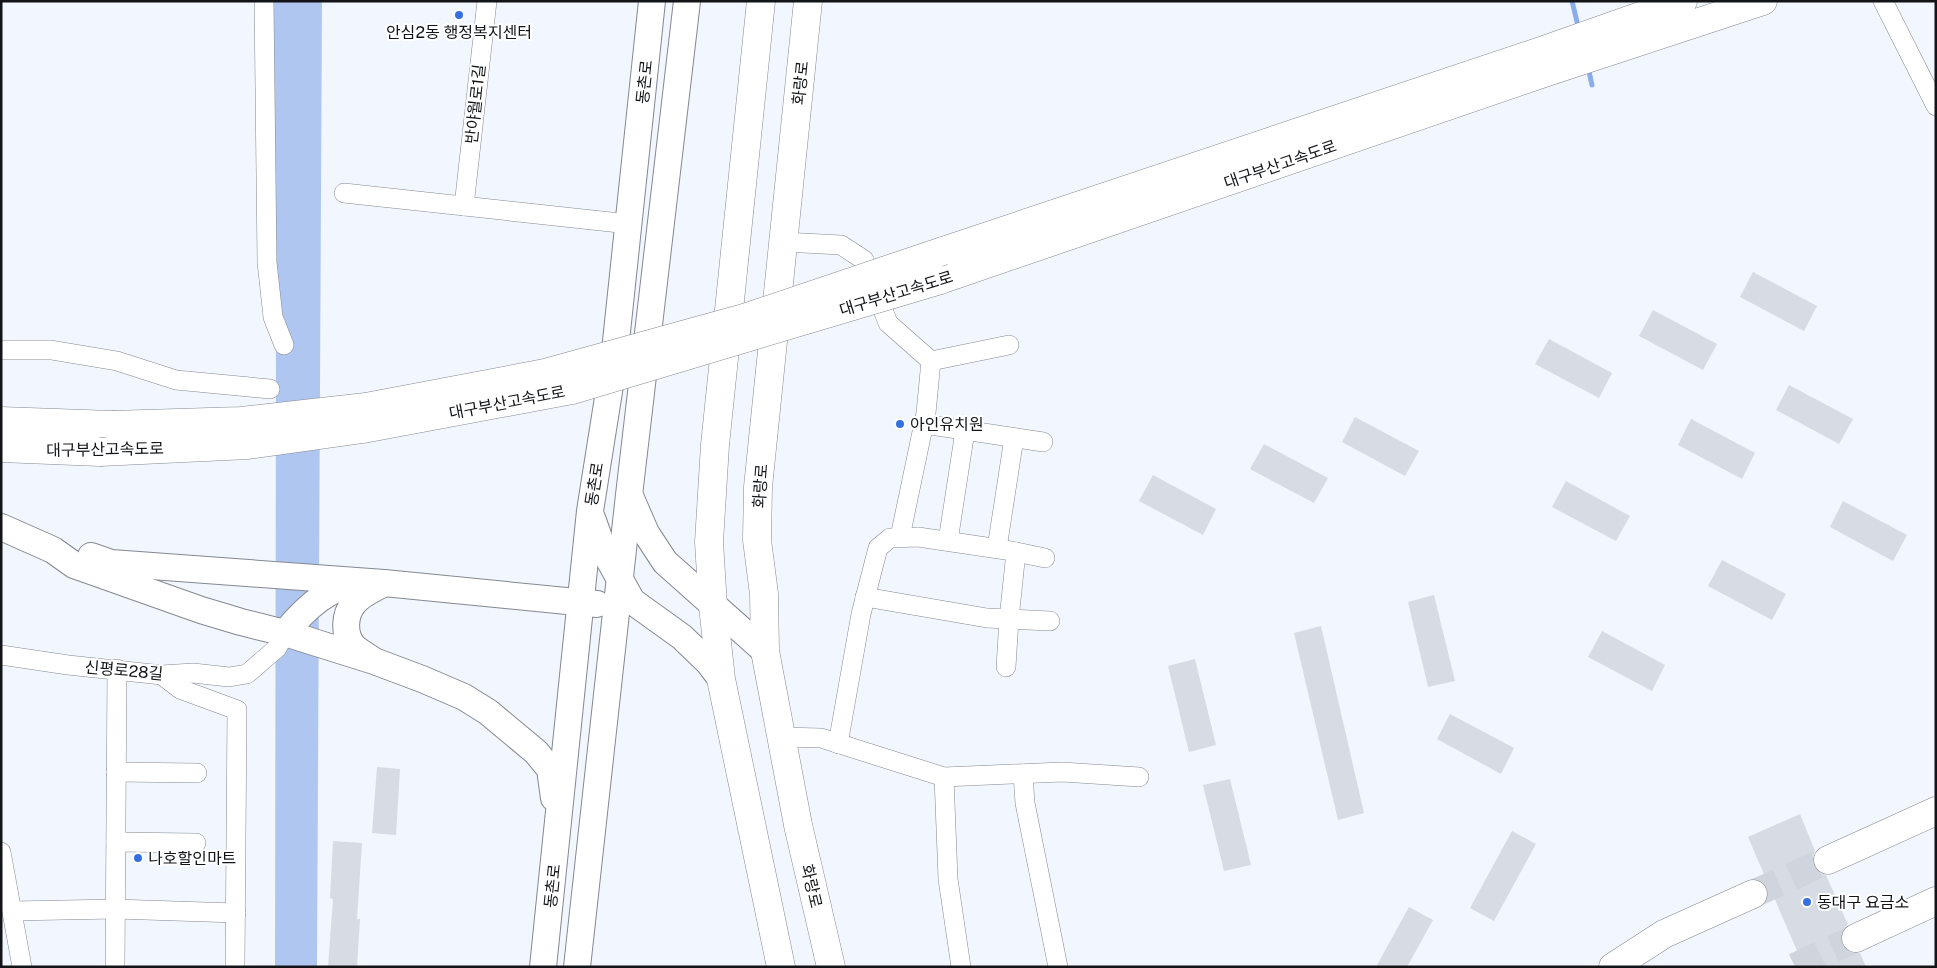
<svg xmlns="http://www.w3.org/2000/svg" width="1937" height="968" viewBox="0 0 1937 968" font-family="'Public Sans','Noto Sans KR',sans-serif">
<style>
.green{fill:#afc7f0}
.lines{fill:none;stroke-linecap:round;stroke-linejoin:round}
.stream{stroke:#89aded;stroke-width:5}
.building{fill:#d6dbe4}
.highway-tunnel{stroke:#d0d4dc;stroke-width:28;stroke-dasharray:28 14;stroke-linecap:butt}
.street-casing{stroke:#848890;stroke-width:20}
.secondary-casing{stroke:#848890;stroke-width:28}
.primary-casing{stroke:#848890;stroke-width:29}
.highway-casing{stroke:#848890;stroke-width:29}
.street{stroke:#fff;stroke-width:19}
.secondary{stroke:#fff;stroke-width:26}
.primary{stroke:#fff;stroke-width:28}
.highway{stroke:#fff;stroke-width:28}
.highway-bridge-casing{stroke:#848890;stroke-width:29;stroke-linecap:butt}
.highway-bridge{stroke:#fff;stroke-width:28}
.poi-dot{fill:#3570df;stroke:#fff;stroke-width:2}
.labels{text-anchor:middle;stroke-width:4;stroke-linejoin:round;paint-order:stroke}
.poi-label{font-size:16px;fill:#121417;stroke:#fff;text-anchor:start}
.street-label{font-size:16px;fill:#121417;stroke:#fff}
</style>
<rect width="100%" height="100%" fill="#f1f6ff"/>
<path class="green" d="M 273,1 L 322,1 L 317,967 L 275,967 L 276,367 Z"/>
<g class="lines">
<g class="stream">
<path d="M 1572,1 L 1579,30"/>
<path d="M 1588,67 L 1592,85"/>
</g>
</g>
<g class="building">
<path d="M 1753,272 L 1817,306 L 1804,331 L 1740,297 Z"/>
<path d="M 1653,310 L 1717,344 L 1703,370 L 1639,336 Z"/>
<path d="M 1549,339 L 1612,373 L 1599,398 L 1535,364 Z"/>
<path d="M 1789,385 L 1853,419 L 1839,444 L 1776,410 Z"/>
<path d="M 1355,417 L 1419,451 L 1405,476 L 1342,442 Z"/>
<path d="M 1691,419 L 1755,453 L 1742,479 L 1678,445 Z"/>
<path d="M 1264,444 L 1328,478 L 1314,503 L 1250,469 Z"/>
<path d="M 1153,475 L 1216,509 L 1203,535 L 1139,501 Z"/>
<path d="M 1566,481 L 1630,516 L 1616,541 L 1552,507 Z"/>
<path d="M 1843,501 L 1907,535 L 1893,561 L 1830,527 Z"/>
<path d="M 1722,560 L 1786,594 L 1772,620 L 1708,586 Z"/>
<path d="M 1434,595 L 1455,681 L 1428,687 L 1408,602 Z"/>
<path d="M 1321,626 L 1364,813 L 1338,820 L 1294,633 Z"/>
<path d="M 1602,631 L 1665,665 L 1652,691 L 1588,657 Z"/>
<path d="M 1195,659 L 1216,745 L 1189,752 L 1168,666 Z"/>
<path d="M 1450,714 L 1514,748 L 1501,774 L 1437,739 Z"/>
<path d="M 377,767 L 400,769 L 396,835 L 372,833 Z"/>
<path d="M 1230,779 L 1251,865 L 1224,871 L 1203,785 Z"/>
<path d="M 1800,814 L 1815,851 L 1813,858 L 1814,866 L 1819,872 L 1826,875 L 1848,925 L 1843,929 L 1841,936 L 1842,944 L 1847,951 L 1854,953 L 1860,953 L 1866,967 L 1804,967 L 1748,837 Z"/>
<path d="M 1512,831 L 1536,844 L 1494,921 L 1470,908 Z"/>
<path d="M 333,841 L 362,843 L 357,919 L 360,919 L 357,967 L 328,967 L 333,899 L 330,898 Z"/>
<path d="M 1409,907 L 1433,920 L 1407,967 L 1376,967 Z"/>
</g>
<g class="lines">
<g class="highway-tunnel">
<path d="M 1753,894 L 1828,860"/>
<path d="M 1795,967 L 1856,938"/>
</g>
<g class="street-casing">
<g id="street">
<path d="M 264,1 L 267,262 L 273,317 L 284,345"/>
<path d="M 1883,1 L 1936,106"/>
<path d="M 344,193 L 629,224"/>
<path d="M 464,206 L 487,1"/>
<path d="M 784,242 L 841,245 L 864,260 L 888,323 L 931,361 L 926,413 L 900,537"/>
<path d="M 1,350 L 51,350 L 117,361 L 176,380 L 270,389"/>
<path d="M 931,361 L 1009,345"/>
<path d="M 924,424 L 1043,442"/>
<path d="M 948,541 L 965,431"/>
<path d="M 997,548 L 1014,438"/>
<path d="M 865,597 L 987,618 L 1050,621"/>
<path d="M 1,655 L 68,665 L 162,675 L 193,673 L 229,677 L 247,674 L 277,648 L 285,633"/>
<path d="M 1006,667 L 1009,619 L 1016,552"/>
<path d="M 162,675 L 180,689 L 237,710 L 235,967"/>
<path d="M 782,737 L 821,738 L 944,777 L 1062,772 L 1139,777"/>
<path d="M 838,744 L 861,614 L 878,548 L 890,538 L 918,537 L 1006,550 L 1045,558"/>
<path d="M 116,772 L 197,773"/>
<path d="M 1023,774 L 1025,803 L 1058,967"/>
<path d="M 944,777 L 948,879 L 961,967"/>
<path d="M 116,842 L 196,843"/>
<path d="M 1,852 L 22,967"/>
<path d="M 13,911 L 115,909 L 236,913"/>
<path d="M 115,967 L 117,669"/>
</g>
</g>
<g class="secondary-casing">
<g id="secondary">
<path d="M 630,496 L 646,533 L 665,562 L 765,651"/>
<path d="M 592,518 L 603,549 L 632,601 L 682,637 L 709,663 L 721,679"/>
<path d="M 1,527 L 53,550 L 74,565 L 201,610 L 241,622 L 285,633 L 374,661 L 422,679 L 464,697 L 488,712 L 536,752 L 550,769 L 554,798"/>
<path d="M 91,556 L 111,563 L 384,583 L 597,604"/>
<path d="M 285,633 C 302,612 327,587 355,584"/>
<path d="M 371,659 C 366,655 359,652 354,647 C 343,635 344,615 354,603 C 361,594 374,589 384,583"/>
<path d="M 543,967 L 590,511 L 614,360 L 652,1"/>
<path d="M 577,967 L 629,495 L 687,1"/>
</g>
</g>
<g class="primary-casing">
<g id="primary">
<path d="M 761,1 L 715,445 L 709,542 L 713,606 L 721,679 L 781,967"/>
<path d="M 808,1 L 758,487 L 757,540 L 764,594 L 765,651 L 798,825 L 831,967"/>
</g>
</g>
<g class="highway-casing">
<g id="highway">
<path d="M 943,251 L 1541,51 L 1683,1"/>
<path d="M 940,280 L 1547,72 L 1763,1"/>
<path d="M 1,421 L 112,425"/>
<path d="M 1,448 L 100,452"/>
<path d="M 1828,860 L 1936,811"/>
<path d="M 1856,938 L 1936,901"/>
<path d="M 1613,967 L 1664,934 L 1753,894"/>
</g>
</g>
<use href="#street" class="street"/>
<use href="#secondary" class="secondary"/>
<use href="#primary" class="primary"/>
<use href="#highway" class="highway"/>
<g class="highway-bridge-casing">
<g id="highway-bridge">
<path d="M 112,425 L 241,421 L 366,407 L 545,373 L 744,318 L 943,251"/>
<path d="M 100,452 L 248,445 L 363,429 L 572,390 L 940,280"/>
</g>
</g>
<use href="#highway-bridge" class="highway-bridge"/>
</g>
<g class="poi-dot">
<circle cx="459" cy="15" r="5"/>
<circle cx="900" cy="424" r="5"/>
<circle cx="138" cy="858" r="5"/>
<circle cx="1807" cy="902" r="5"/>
</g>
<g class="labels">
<g class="poi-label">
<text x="459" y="38" text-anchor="middle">안심2동 행정복지센터</text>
<text x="910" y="430">아인유치원</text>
<text x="148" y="864">나호할인마트</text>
<text x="1817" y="908">동대구 요금소</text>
</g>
<g class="street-label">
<text transform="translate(644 82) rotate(-84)" y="6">동촌로</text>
<text transform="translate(800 83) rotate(-84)" y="6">화랑로</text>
<text transform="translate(475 104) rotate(-84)" y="6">반야월로1길</text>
<text transform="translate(1280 164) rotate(-19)" y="6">대구부산고속도로</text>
<text transform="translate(896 293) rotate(-17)" y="6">대구부산고속도로</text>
<text transform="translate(507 402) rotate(-11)" y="6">대구부산고속도로</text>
<text transform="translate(105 449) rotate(-1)" y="6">대구부산고속도로</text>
<text transform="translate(594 484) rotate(-81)" y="6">동촌로</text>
<text transform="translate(760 486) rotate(-86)" y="6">화랑로</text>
<text transform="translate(124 670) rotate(5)" y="6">신평로28길</text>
<text transform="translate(552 886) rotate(-84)" y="6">동촌로</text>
<text transform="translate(812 886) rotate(77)" y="6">화랑로</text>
</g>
</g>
<rect width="1937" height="968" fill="none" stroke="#121417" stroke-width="5"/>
</svg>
